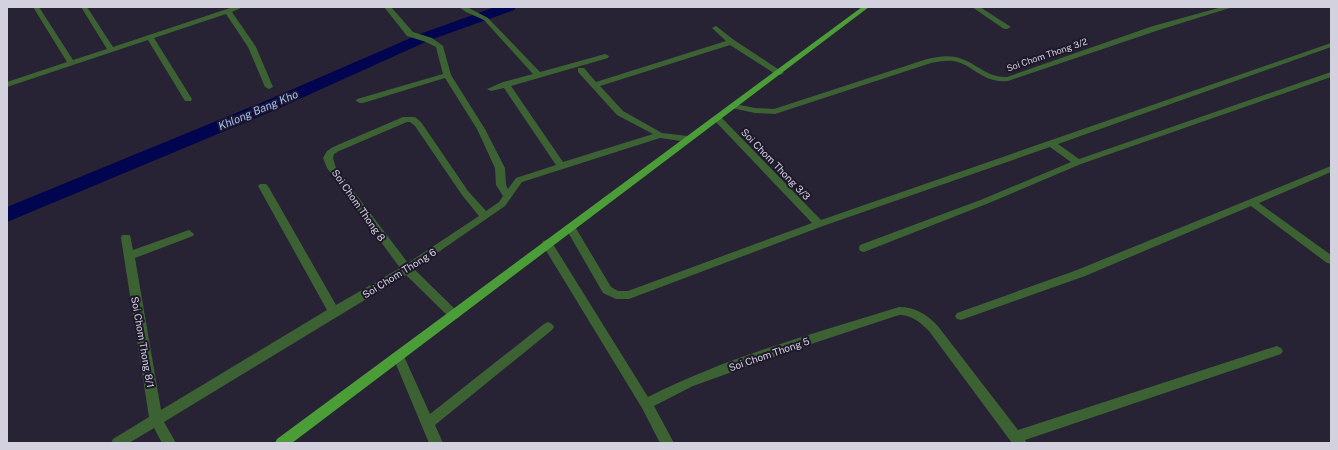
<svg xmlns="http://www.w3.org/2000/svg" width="1338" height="450" viewBox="0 0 1338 450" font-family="'Public Sans',sans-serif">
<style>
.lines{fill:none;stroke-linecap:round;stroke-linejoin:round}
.canal{fill:#01044f;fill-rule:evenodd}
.minor{fill:#3c6233;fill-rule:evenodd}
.primary{fill:#4b9e37;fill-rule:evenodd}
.labels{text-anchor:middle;stroke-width:4;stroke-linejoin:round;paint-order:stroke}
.far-street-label{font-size:9px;fill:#d4d1de;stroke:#1e182b}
.street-label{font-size:10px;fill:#d4d1de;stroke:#1e182b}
.water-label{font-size:11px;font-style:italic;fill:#a0befd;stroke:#1e182b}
</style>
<rect width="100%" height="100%" fill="#282235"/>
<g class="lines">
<path class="canal" d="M 495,7 L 516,7 L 514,10 L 430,40 L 275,110 L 7,222 L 7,207 L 263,102 L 420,34 Z"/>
<g class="minor">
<path d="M 33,7 L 39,7 L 73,60 L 107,49 L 81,7 L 87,7 L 113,47 L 233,7 L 243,7 L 232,12 L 256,47 L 273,87 L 269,89 L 265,87 L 248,47 L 226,14 L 154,38 L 192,99 L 191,101 L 185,101 L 148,40 L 7,87 L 7,82 L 67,62 Z"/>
<path d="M 384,7 L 391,7 L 413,32 L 432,38 L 443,46 L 451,75 L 485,129 L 505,168 L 506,185 L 508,189 L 516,178 L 556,165 L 504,88 L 491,91 L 487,89 L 503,82 L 533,74 L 484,20 L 466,12 L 459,7 L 467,7 L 488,18 L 540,72 L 605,54 L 609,56 L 608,58 L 511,86 L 563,162 L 653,134 L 617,115 L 578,72 L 578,68 L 584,68 L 596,82 L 726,41 L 712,28 L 716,26 L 734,40 L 784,73 L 780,75 L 777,75 L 730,45 L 600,86 L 623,111 L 662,133 L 688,136 L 692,139 L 688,142 L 660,138 L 522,182 L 505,206 L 414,269 L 458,312 L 460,315 L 458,318 L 454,319 L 450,318 L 406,275 L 164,422 L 176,443 L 162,443 L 154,428 L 129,443 L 111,443 L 113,439 L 149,417 L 121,238 L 122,235 L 130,235 L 133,250 L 189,230 L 194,234 L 193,236 L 135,258 L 161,410 L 327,310 L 258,186 L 260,184 L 266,184 L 268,186 L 336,305 L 400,268 L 327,168 L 323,158 L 327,151 L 333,147 L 403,117 L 415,117 L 421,122 L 468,191 L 486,211 L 499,202 L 503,196 L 496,185 L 495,168 L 477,129 L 445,78 L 363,103 L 360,103 L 356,101 L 357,99 L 443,74 L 436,47 L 426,42 L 407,36 ZM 407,122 L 410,122 L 415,126 L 462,195 L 479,216 L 408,263 L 336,168 L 333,158 L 334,154 L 339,151 Z"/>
<path d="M 972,7 L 980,7 L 1011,27 L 1007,29 L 1004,29 Z"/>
<path d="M 1222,7 L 1233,7 L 1159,30 L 1008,81 C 980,83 974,64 953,61 C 946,60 938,62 931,63 L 775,114 L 755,113 L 732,108 L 731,106 L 735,104 L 755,108 L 774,109 L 927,59 C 936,57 946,55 955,57 C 975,61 986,78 1007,77 L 1153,26 Z"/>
<path d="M 1331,43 L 1331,47 L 1058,144 L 1079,159 L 1331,72 L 1331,77 L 1081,164 L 989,203 L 864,252 L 860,251 L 859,248 L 860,245 L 983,199 L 1071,162 L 1050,147 L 823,226 L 629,299 L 616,299 L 603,293 L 565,227 L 566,225 L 574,225 L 611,287 L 618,291 L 628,291 L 812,223 L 714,120 L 713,118 L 714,116 L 720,116 L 821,220 Z"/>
<path d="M 1331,166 L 1331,172 L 1259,203 L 1331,255 L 1331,264 L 1327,263 L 1251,206 L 1085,276 L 961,320 L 957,319 L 955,316 L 957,313 L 1077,270 Z"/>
<path d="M 547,240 L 551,241 L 648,397 C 727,357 815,333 899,307 C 915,307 926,314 937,325 L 1018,430 L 1277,346 L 1281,348 L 1283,351 L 1281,354 L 1025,440 L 1027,443 L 1012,443 L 929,331 C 920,322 912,315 899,315 L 796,349 L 693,386 L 654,406 L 674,443 L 660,443 L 642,408 L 542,244 L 543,241 Z"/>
<path d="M 548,322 L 552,324 L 554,327 L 552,330 L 435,425 L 443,443 L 429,443 L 393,357 L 395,354 L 399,352 L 403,354 L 430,414 L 544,324 Z"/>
</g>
<path class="primary" d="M 862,7 L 869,7 L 292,443 L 275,443 L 277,439 Z"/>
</g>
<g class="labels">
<g class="far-street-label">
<text transform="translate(1047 55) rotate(-19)" y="3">Soi Chom Thong 3/2</text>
</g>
<g class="street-label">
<text transform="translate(776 164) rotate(46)" y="4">Soi Chom Thong 3/3</text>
<text transform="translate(359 205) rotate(55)" y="4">Soi Chom Thong 8</text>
<text transform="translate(399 273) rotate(-32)" y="4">Soi Chom Thong 6</text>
<text transform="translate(143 342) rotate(80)" y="4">Soi Chom Thong 8/1</text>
<text transform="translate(769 354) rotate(-19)" y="4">Soi Chom Thong 5</text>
</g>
<g class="water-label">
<text transform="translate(258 110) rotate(-23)" y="4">Khlong Bang Kho</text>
</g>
</g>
<rect width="1338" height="450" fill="none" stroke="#d4d1de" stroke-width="16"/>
</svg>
